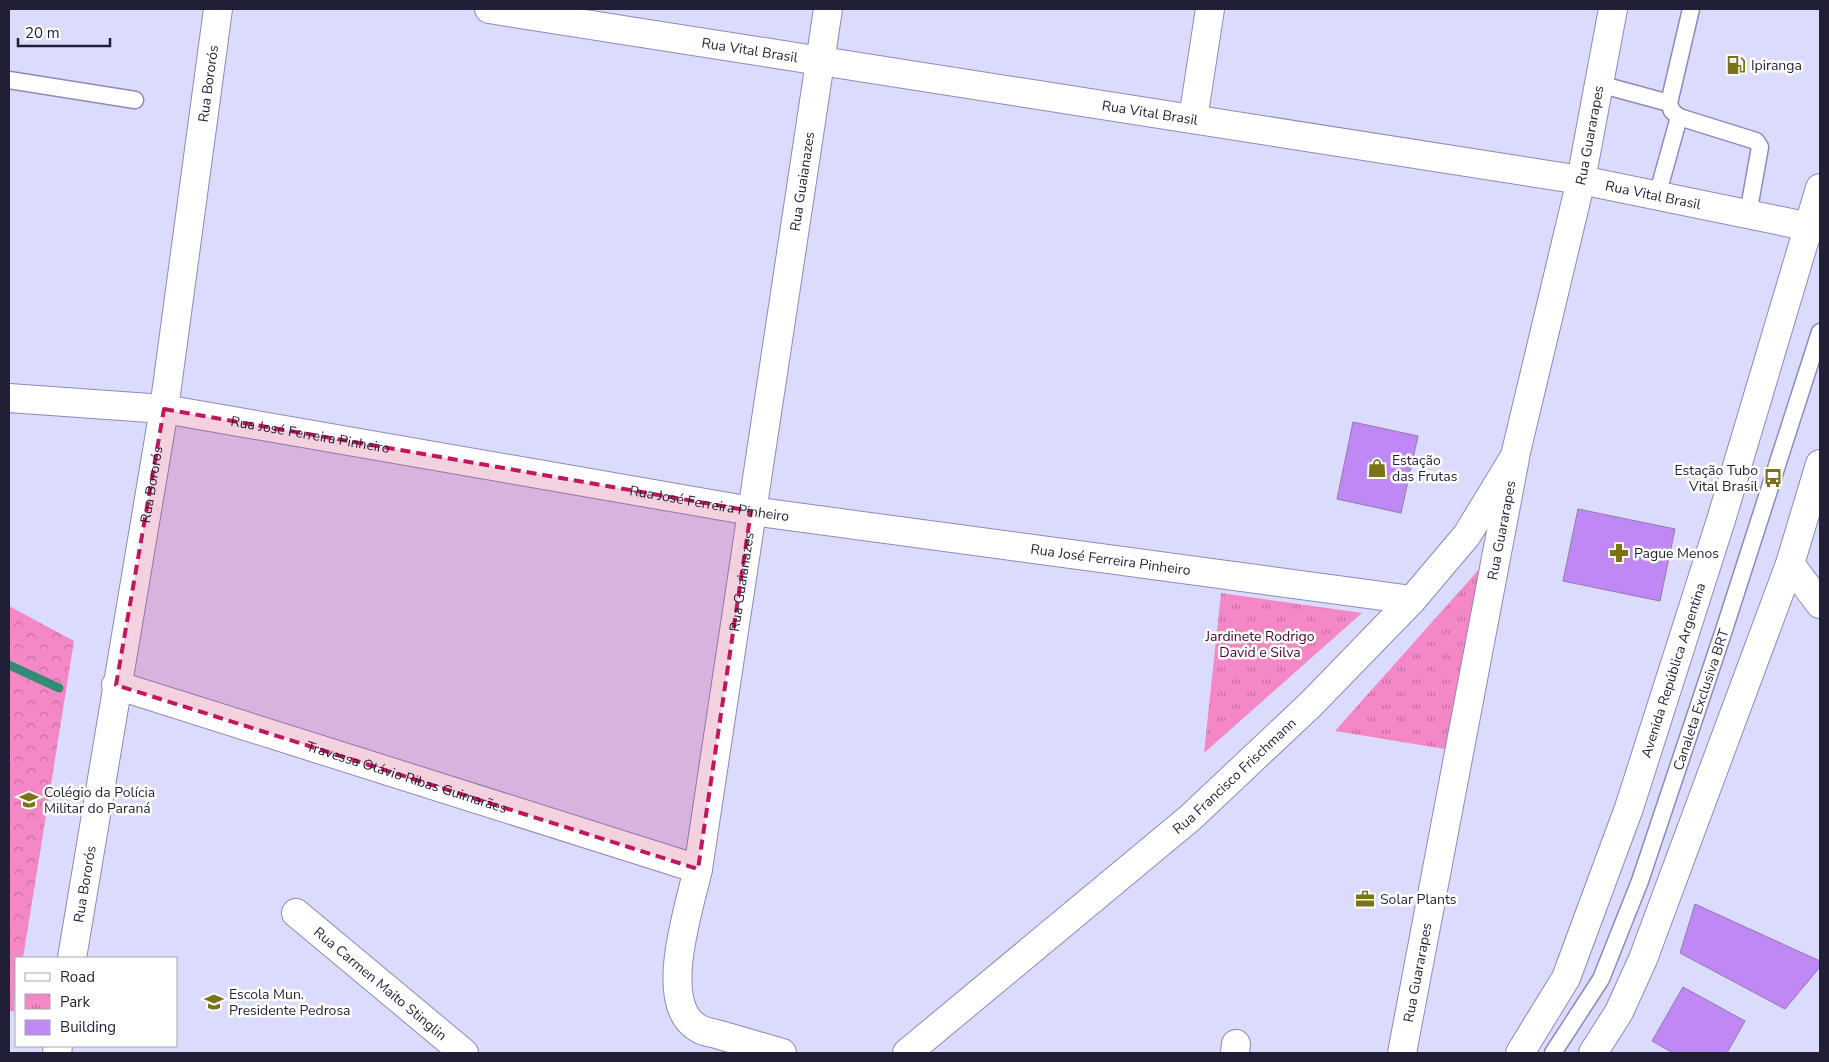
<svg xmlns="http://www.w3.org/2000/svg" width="1829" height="1062" viewBox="0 0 1829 1062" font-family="'Nunito Sans',sans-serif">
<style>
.forest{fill:url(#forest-crowns)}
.park{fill:url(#park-tufts)}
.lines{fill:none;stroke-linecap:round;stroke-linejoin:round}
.stream{stroke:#328c74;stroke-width:9}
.building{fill:#bf88f5;stroke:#947bae}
.service-casing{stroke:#8c8abf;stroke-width:19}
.minor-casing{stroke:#8c8abf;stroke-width:30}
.tertiary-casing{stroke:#8c8abf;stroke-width:30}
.primary-casing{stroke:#8c8abf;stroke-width:30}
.service{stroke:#fff;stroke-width:16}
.minor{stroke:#fff;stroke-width:28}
.tertiary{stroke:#fff;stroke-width:28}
.primary{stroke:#fff;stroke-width:28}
.marked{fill:#c2185b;fill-opacity:0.2;stroke:#c2185b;stroke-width:4;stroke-dasharray:10 6;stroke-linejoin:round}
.labels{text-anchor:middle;stroke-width:5;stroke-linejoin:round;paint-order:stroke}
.street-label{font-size:14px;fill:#211f35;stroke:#fff}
.poi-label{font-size:14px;fill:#211f35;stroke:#fff;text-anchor:start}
.park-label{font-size:14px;fill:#4d0335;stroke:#fff}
</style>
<defs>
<pattern id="forest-crowns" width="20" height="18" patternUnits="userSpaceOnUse" patternTransform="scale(1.25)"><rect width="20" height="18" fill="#f488c6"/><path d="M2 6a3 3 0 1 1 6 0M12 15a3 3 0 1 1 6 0" fill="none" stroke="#c56fa2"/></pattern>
<pattern id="park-tufts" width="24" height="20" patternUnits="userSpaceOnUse" patternTransform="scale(1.25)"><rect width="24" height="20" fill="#f488c6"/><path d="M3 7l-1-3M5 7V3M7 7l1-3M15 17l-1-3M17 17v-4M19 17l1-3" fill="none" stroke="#c56fa2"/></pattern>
</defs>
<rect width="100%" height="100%" fill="#dbdbfe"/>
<path class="forest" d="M 9,606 L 74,641 L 23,958 L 16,958 L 14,1012 L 9,1010 Z"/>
<g class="park">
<path d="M 1490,557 L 1445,749 L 1335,731 Z"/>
<path d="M 1221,593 L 1362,613 L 1204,753 Z"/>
</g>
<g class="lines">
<path class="stream" d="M 9,665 L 59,688"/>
</g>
<g class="building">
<path d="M 1353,422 L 1418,436 L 1401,513 L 1337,499 Z"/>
<path d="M 1578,509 L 1675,529 L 1660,601 L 1563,581 Z"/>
<path d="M 1695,904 L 1820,961 L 1820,967 L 1785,1009 L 1680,953 Z"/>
<path d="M 1683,987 L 1745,1021 L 1727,1053 L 1673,1053 L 1652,1041 Z"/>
</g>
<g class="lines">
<g class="service-casing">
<g id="service">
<path d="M 1691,9 L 1669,103 L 1672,111 L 1679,117 L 1756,141 L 1760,147 L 1748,214"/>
<path d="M 9,80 L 135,100"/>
<path d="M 1599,84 L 1669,103"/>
<path d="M 1657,196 L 1679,117"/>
<path id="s1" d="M 1553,1053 L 1601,979 L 1640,881 L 1724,630 L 1820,332"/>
</g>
</g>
<g class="minor-casing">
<g id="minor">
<path d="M 1193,119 L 1210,9"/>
<path id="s2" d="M 9,398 L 164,409 L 751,511 L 1412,600"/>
<path d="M 1790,564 L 1820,604"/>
<path id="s3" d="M 116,685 L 698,869"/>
<path id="s4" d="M 296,913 L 464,1053"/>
<path id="s5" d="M 72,958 L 164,409 L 218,9"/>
<path d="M 57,1053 L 58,1046"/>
<path id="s6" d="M 782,1053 C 761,1047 741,1041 720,1035 C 713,1033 704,1032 698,1028 C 656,1004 690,906 698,869 L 828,9"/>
<path d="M 1235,1053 L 1236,1044"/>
<path id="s7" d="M 1402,1053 L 1515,458"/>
</g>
</g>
<g class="tertiary-casing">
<g id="tertiary">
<path id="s8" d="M 489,9 L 1581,180 L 1820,229"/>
<path id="s9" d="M 1520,1053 L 1566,978 L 1629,808 L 1721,520 L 1820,188"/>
<path d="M 1593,1053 L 1619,1012 L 1643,959 L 1790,564 L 1820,464"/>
</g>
</g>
<g class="primary-casing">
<g id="primary">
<path id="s10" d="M 907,1053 L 1190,818 L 1311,704 L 1412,600 L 1467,535 L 1515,456 L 1581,180 L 1613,9"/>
</g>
</g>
<use href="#service" class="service"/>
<use href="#minor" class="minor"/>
<use href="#tertiary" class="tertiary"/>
<use href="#primary" class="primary"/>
</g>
<path class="marked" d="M 164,409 L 751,511 L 698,869 L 116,685 Z"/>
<defs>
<g id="fuel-bare" transform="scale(1.5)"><path d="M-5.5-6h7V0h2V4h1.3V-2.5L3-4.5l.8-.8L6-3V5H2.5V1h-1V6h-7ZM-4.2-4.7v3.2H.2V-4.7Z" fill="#797417" stroke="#fff" stroke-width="2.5" paint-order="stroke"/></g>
<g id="shop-bare" transform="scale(1.5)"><path d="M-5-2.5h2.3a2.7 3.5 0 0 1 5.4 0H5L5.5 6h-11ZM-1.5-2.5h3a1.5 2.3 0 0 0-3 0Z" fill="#797417" stroke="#fff" stroke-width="2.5" paint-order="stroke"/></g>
<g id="bus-bare" transform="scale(1.5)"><path d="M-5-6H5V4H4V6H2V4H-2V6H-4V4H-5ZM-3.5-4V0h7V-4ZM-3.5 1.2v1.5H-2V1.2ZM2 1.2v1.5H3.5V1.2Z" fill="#797417" stroke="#fff" stroke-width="2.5" paint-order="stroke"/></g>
<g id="pharmacy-bare" transform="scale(1.5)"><path d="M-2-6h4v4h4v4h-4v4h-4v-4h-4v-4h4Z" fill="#797417" stroke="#fff" stroke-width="2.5" paint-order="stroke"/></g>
<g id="university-bare" transform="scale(1.5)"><path d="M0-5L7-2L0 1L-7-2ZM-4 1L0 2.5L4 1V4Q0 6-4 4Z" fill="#797417" stroke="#fff" stroke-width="2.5" paint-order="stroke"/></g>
<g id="office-bare" transform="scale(1.5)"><path d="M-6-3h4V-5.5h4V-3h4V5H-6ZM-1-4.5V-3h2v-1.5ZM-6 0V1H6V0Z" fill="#797417" stroke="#fff" stroke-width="2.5" paint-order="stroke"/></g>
<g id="school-bare" transform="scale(1.5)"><path d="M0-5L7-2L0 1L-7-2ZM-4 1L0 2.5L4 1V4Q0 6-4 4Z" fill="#797417" stroke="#fff" stroke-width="2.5" paint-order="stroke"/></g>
</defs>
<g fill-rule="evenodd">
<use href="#fuel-bare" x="1736" y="65"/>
<use href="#shop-bare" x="1377" y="468"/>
<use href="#bus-bare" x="1773" y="478"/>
<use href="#pharmacy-bare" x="1619" y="553"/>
<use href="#university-bare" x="29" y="800"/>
<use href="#office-bare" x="1365" y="899"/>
<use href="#school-bare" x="214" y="1002"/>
</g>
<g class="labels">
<g class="street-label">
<text dy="5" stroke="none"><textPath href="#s8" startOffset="264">Rua Vital Brasil</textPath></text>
<text dy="5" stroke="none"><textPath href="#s5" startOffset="885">Rua Bororós</textPath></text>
<text dy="5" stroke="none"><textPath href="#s8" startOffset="669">Rua Vital Brasil</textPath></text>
<text dy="5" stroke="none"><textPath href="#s10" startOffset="1186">Rua Guararapes</textPath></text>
<text dy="5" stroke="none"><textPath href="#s6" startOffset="951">Rua Guaianazes</textPath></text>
<text dy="5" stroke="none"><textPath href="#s8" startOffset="1179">Rua Vital Brasil</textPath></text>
<text dy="5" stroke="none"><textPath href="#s2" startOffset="304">Rua José Ferreira Pinheiro</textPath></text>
<text dy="5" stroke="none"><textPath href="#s5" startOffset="480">Rua Bororós</textPath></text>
<text dy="5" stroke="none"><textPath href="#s2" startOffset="709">Rua José Ferreira Pinheiro</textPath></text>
<text dy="5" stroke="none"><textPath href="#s7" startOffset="532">Rua Guararapes</textPath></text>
<text dy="5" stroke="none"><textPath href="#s2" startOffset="1114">Rua José Ferreira Pinheiro</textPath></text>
<text dy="5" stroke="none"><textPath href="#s6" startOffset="546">Rua Guaianazes</textPath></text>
<text dy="5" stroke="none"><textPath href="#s9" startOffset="414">Avenida República Argentina</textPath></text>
<text dy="5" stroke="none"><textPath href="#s1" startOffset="385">Canaleta Exclusiva BRT</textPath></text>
<text dy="5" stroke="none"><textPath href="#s10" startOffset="429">Rua Francisco Frischmann</textPath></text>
<text dy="5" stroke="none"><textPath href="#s3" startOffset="305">Travessa Otávio Ribas Guimarães</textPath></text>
<text dy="5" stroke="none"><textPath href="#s5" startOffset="75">Rua Bororós</textPath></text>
<text dy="5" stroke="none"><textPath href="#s7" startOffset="82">Rua Guararapes</textPath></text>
<text dy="5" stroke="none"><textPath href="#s4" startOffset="110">Rua Carmen Maito Stinglin</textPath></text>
</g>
<g class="poi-label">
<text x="1751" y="70">Ipiranga</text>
<text x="1392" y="465">Estação<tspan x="1392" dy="16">das Frutas</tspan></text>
<text x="1758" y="475" text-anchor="end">Estação Tubo<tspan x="1758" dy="16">Vital Brasil</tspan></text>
<text x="1634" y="558">Pague Menos</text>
<text x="44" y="797">Colégio da Polícia<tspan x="44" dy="16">Militar do Paraná</tspan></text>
<text x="1380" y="904">Solar Plants</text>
<text x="229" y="999">Escola Mun.<tspan x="229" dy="16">Presidente Pedrosa</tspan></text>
</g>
<g class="park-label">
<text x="1260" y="641">Jardinete Rodrigo<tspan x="1260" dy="16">David e Silva</tspan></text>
</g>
</g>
<rect width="1829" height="1062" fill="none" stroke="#211f35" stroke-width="20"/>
<rect x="15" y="957" width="162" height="90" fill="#ffffff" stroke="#a6a5ae"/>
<rect x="25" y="973" width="25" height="8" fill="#ffffff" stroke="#a6a5ae"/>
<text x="60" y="982" font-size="15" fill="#211f35">Road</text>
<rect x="25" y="994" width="25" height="15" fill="url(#park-tufts)" stroke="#a6a5ae"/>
<text x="60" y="1007" font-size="15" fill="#211f35">Park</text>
<rect x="25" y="1020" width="25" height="15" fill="#bf88f5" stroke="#a6a5ae"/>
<text x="60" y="1032" font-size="15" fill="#211f35">Building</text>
<path d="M18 38v8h92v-8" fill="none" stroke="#211f35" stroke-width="2.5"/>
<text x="25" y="38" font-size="15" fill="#211f35" stroke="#ffffff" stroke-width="4" paint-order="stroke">20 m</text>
</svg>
